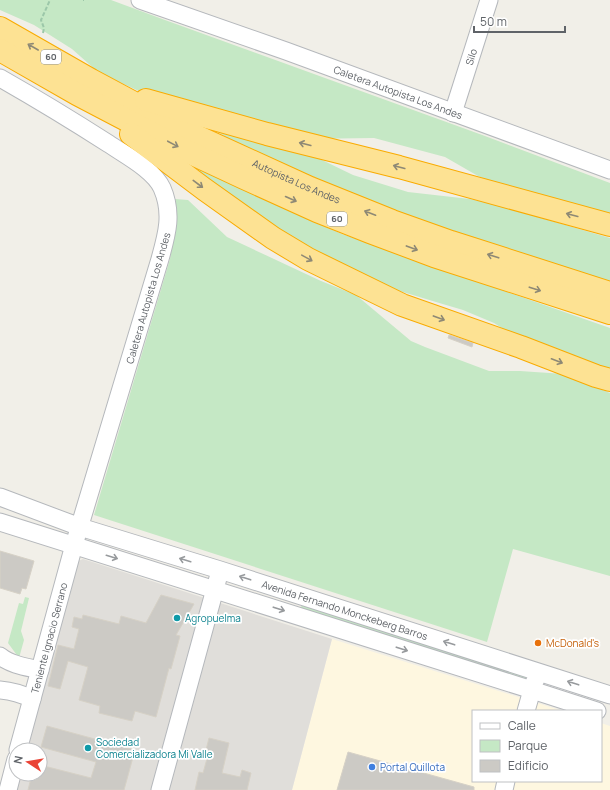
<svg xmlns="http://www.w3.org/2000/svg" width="610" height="790" viewBox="0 0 610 790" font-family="Manrope,sans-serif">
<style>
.commercial{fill:#fef7e0}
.industrial{fill:#e0deda}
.green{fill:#c5e8c5}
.building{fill:#cccac5;stroke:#d6d1c6}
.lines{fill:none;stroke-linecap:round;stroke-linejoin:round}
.minor-casing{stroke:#b5b8bc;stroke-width:19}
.highway-casing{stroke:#f9ab00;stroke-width:24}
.path{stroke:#9cc7a9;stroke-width:2;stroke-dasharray:4 2;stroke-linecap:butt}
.minor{stroke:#fff;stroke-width:17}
.highway{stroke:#fde293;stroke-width:22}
.oneway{stroke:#8e8975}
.oneway2{stroke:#979a9d}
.culture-dot{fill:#0f9aa8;stroke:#fff;stroke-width:1.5}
.food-dot{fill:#e8710a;stroke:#fff;stroke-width:1.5}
.shop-dot{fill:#3f7fe0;stroke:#fff;stroke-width:1.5}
.labels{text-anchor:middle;stroke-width:3.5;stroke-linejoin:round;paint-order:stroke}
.shield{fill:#fff;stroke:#8f9295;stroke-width:1}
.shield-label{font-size:9px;font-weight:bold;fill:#5f6368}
.street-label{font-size:10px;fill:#5f6368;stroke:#fff}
.culture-label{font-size:10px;fill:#0d838f;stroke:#fff;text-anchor:start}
.food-label{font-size:10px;fill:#c56008;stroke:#fff;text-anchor:start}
.shop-label{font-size:10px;fill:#366cbe;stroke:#fff;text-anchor:start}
</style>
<rect width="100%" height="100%" fill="#f1efe8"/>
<path class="commercial" d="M 332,639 L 563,711 L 473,711 L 473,781 L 601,781 L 601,723 L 610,726 L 610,790 L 292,790 Z"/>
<path class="industrial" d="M 83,559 L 332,639 L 292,790 L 12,790 L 16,774 L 40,774 L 40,750 L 23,750 L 76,562 Z"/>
<g class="green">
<path d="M 0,0 L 111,0 L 165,20 L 485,136 L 610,183 L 610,218 L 520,195 L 478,176 L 445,157 L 374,138 L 302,139 L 143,93 L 98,72 L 72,49 L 34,25 L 0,10 Z"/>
<path d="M 210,128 L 320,159 L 353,175 L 408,192 L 470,199 L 497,205 L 610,238 L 610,285 L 389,212 L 264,157 Z"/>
<path d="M 189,162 L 301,216 L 342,234 L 610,328 L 610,375 L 516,337 L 494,323 L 463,310 L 436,302 L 383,286 L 328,259 L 255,217 L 186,168 Z"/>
<path d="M 175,199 L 188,200 L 227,237 L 321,281 L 356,295 L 411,341 L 425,347 L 489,371 L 520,371 L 564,374 L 610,393 L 610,576 L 513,549 L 487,642 L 94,515 L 170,259 L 177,211 Z"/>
<path d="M 25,597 L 29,598 L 21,631 L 24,640 L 19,658 L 8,643 L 19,603 L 23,604 Z"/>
<path d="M 302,606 L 313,607 L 531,675 L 529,683 L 299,608 Z"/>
</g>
<g class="building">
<path d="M 449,335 L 473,343 L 472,347 L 448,338 Z"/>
<path d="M 0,551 L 34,561 L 26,589 L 22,588 L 20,594 L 0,588 Z"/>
<path d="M 161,595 L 194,604 L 176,635 L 180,636 L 171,669 L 169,668 L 156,717 L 135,711 L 132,721 L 99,713 L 100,706 L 79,700 L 88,667 L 68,661 L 60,689 L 48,686 L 58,645 L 74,649 L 79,629 L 72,627 L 74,617 L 82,619 L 83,615 L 119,624 L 121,616 L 146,623 Z"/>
<path d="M 47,726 L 135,750 L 124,790 L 28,790 L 32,774 L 40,774 L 40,765 L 91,778 L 96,762 L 41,747 Z"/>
<path d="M 209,738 L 229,743 L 222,773 L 240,777 L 242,770 L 251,773 L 247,790 L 195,790 L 199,772 L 203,773 L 208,755 L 205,754 Z"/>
<path d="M 348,752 L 474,787 L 474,790 L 337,790 Z"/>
</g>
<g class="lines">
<g class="minor-casing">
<g id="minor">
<path id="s1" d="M 140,0 L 286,51 L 610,170"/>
<path d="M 0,78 C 37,99 73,121 109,144 C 125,155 154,170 162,188 C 173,213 167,234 160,259 L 74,545 L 18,750"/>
<path id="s2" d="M 453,113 L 489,0"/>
<path id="s3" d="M 0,497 L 80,527 L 220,570 L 610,695"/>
<path d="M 0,522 L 532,690 L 597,711"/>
<path d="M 0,656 C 11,665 27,667 40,670"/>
<path d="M 0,690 C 12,691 22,694 32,699"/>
<path d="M 526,711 L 534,683 L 536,679"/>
<path d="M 8,790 L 16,759"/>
<path d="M 160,790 L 218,578"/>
<path d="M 504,790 L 506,781"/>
</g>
</g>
<g class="highway-casing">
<g id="highway">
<path id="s4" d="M 0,28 L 91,80 L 194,135 L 310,188 L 392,221 L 451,242 L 610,293"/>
<path d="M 0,50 L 77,94 L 184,150 L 244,178 L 317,211 L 370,232 L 434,256 L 610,313"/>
<path d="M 146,100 L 267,134 L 399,167 L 610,225"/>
<path d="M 131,134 L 204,189 L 273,238 L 308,259 L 402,305 L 521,347 L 596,376 L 610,380"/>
</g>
</g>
<g class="path">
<path d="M 83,0 L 84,0"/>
<path d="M 43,33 L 44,28 L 41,20 L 50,0"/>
</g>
<use href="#minor" class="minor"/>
<use href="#highway" class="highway"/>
</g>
<defs><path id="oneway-shaft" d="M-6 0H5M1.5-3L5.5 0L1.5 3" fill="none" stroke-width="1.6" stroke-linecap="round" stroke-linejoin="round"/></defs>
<g class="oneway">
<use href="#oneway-shaft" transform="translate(33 47) rotate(-150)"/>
<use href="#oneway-shaft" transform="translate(173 144) rotate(28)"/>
<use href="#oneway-shaft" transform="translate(305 144) rotate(-166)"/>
<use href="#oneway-shaft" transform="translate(399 167) rotate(-165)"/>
<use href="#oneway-shaft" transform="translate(198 184) rotate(37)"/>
<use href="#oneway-shaft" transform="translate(291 199) rotate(24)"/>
<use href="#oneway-shaft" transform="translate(370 213) rotate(-159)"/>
<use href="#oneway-shaft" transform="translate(572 215) rotate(-165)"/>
<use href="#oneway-shaft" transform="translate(412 248) rotate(20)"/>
<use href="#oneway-shaft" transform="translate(493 256) rotate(-162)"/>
<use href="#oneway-shaft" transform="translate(307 258) rotate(29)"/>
<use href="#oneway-shaft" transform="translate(535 289) rotate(18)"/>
<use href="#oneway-shaft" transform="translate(439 318) rotate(20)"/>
<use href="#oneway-shaft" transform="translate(557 361) rotate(21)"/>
</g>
<g class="oneway2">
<use href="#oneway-shaft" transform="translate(112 557) rotate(17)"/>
<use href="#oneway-shaft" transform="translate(185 560) rotate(-163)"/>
<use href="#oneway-shaft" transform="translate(245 578) rotate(-162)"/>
<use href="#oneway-shaft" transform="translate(279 609) rotate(18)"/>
<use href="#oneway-shaft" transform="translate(449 643) rotate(-162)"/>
<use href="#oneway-shaft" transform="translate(402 649) rotate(18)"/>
<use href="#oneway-shaft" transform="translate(573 683) rotate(-162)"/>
</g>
<g class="culture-dot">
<circle cx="177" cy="618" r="4"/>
<circle cx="88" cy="748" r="4"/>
</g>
<circle class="food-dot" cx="538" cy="643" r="4"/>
<circle class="shop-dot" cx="372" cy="767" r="4"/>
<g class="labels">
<g class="shield">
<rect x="41" y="50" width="20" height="14" rx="3"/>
<rect x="327" y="212" width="20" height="14" rx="3"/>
</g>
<g class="shield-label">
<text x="51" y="60">60</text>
<text x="337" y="222">60</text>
</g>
<g class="street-label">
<text dy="4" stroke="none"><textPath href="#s2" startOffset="59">Silo</textPath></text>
<text dy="4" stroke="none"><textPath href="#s1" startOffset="274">Caletera Autopista Los Andes</textPath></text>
<text dy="4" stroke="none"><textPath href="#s4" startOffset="334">Autopista Los Andes</textPath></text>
<text transform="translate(148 298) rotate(-74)" y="4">Caletera Autopista Los Andes</text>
<text dy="4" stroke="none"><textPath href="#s3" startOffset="363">Avenida Fernando Monckeberg Barros</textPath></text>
<text transform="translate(49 638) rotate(-75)" y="4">Teniente Ignacio Serrano</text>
</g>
<g class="culture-label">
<text x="185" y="622">Agropuelma</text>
<text x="96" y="746">Sociedad<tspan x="96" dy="12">Comercializadora Mi Valle</tspan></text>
</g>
<g class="food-label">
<text x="546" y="647">McDonald's</text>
</g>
<g class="shop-label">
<text x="380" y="771">Portal Quillota</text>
</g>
</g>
<rect x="472" y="710" width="130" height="72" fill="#ffffff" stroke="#bfc1c3"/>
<rect x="480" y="723" width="20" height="6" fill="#ffffff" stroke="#bfc1c3"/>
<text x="508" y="730" font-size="12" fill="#5f6368">Calle</text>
<rect x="480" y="740" width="20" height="12" fill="#c5e8c5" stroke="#bfc1c3"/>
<text x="508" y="750" font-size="12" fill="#5f6368">Parque</text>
<rect x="480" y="760" width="20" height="12" fill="#cccac5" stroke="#bfc1c3"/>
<text x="508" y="770" font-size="12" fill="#5f6368">Edificio</text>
<g transform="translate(28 762) rotate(282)"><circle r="19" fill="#ffffff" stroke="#bfc1c3"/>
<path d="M0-3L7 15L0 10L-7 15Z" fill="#ea4335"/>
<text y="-6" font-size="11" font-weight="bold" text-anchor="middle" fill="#5f6368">N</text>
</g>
<path d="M474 26v6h91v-6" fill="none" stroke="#5f6368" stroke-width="2"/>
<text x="480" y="26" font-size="12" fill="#5f6368" stroke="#ffffff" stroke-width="3" paint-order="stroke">50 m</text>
</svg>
